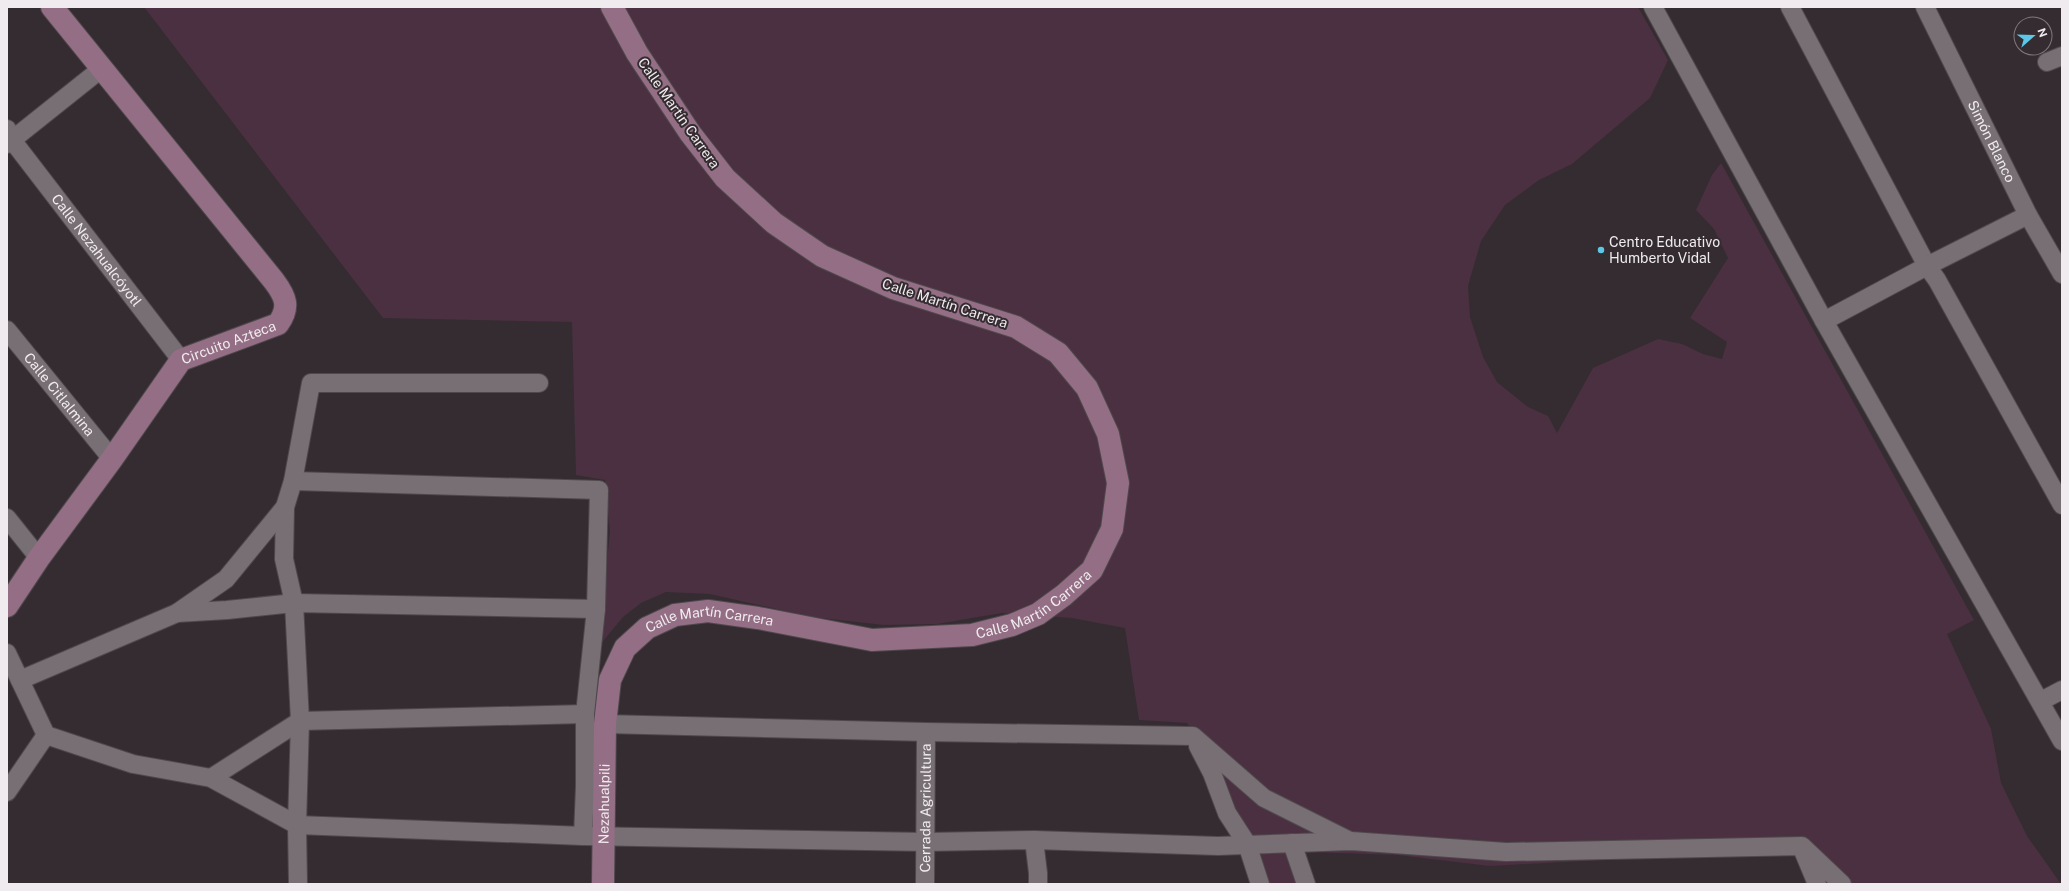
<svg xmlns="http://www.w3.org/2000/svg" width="2069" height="891" viewBox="0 0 2069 891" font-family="'Public Sans',sans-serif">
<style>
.green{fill:#4a3040}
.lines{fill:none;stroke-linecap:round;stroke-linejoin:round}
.street-casing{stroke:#4f484c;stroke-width:20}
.secondary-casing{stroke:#4f484c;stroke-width:24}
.street{stroke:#786f74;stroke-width:18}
.secondary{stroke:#936e85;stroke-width:22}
.poi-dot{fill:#5cc7e7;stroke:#342c31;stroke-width:1.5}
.labels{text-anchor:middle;stroke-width:4;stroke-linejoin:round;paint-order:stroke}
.street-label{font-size:14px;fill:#f0ebee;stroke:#342c31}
.poi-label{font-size:14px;fill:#f0ebee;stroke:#342c31;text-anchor:start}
</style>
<rect width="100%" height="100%" fill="#342c31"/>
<path class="green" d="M 144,7 L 1638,7 L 1668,60 L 1650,98 L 1572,164 L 1539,180 L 1505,205 L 1481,241 L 1468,286 L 1470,317 L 1483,357 L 1497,382 L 1528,407 L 1548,416 L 1557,433 L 1593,368 L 1658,339 L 1682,344 L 1703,354 L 1722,359 L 1727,342 L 1690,318 L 1728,258 L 1714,229 L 1696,210 L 1712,175 L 1721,163 L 1974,620 L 1947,634 L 1991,729 L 2001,783 L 2027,836 L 2061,884 L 1814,884 L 1801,849 L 1490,866 L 1397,855 L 1306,852 L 1315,884 L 1253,884 L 1219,771 L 1187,723 L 1139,720 L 1125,628 L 1072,618 L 1002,613 L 937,624 L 884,625 L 812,617 L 710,594 L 666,592 L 641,603 L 623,617 L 599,646 L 610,531 L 605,480 L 576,475 L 572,322 L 383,318 Z"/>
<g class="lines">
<g class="street-casing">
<g id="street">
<path d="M 1653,7 L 1824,321 L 2062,741"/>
<path d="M 1790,7 L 1927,266 L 1937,280 L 2062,505"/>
<path id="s1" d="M 1925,7 L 2028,215 L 2062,274"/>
<path d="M 2047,62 L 2062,56"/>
<path id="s2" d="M 7,129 L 12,140 L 181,360"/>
<path d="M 7,144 L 101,69"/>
<path d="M 1824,321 L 1927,266 L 2028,215"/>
<path id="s3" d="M 7,330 L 112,459"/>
<path d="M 293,481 L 599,490 L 596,609 L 585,714 L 585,786 L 583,836"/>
<path d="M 7,518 L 39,558"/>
<path d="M 177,613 L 227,610 L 294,603 L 596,609"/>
<path d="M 7,653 L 46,735 L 133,764 L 211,778 L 297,825 L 583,836 L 926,842 L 1034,840 L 1218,846 L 1351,841 L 1506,852 L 1802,846 L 1842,884"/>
<path d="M 20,680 L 177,613 L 226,579 L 285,507"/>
<path d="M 2041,701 L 2062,690"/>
<path d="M 605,724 L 926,732 L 1193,736 L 1264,798 L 1348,840"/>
<path d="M 1198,746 L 1212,773 L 1227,813 L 1247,844 L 1260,884"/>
<path d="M 211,778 L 300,721 L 585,714"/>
<path d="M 7,792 L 46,735"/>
<path d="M 1034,840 L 1038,873 L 1038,884"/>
<path d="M 1292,843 L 1306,884"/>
<path d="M 1804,853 L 1817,884"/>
<path d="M 298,884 L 297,825 L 300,721 L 294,603 L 284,559 L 285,507 L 293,481 L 311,383 L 539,383"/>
<path id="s4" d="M 925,884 L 926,732"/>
</g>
</g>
<g class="secondary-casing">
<g id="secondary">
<path id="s5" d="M 7,606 L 39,558 L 112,459 L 181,360 L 278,324 C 290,307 286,297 274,281 L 52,7"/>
<path id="s6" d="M 603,884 L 605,724 L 610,680 L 625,648 L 647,628 L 675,615 L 708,611 L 758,618 L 872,640 L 972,635 L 1012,625 L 1038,614 L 1064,595 L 1092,570 L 1112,529 L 1118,483 L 1108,434 L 1087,388 L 1058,353 L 1016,327 L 893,288 L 822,256 L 774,223 L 725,178 L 690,133 L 637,53 L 612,7"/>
</g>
</g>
<use href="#street" class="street"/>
<use href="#secondary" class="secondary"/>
</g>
<circle class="poi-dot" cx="1601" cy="250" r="4"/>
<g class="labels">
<g class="street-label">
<text transform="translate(679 113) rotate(55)" y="5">Calle Martín Carrera</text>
<text dy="5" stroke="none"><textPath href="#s1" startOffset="150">Simón Blanco</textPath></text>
<text dy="5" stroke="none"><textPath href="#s2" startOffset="151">Calle Nezahualcóyotl</textPath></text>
<text transform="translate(945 303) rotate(18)" y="5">Calle Martín Carrera</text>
<text dy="5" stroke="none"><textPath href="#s5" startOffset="352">Circuito Azteca</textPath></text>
<text dy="5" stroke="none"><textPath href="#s3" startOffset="83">Calle Citlalmina</textPath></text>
<text dy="5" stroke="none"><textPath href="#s6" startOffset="670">Calle Martín Carrera</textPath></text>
<text dy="5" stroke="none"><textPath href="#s6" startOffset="334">Calle Martín Carrera</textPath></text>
<text dy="5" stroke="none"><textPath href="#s6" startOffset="80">Nezahualpili</textPath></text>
<text dy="5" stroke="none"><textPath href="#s4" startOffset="76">Cerrada Agricultura</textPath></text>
</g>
<g class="poi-label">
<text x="1609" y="247">Centro Educativo<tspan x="1609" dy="16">Humberto Vidal</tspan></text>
</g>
</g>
<rect width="2069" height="891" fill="none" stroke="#f0ebee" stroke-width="16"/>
<g transform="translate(2033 36) rotate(70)"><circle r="19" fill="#342c31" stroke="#7f787d"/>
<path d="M0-3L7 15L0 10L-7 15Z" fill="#5cc7e7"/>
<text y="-6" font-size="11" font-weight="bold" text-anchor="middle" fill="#f0ebee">N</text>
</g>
</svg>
